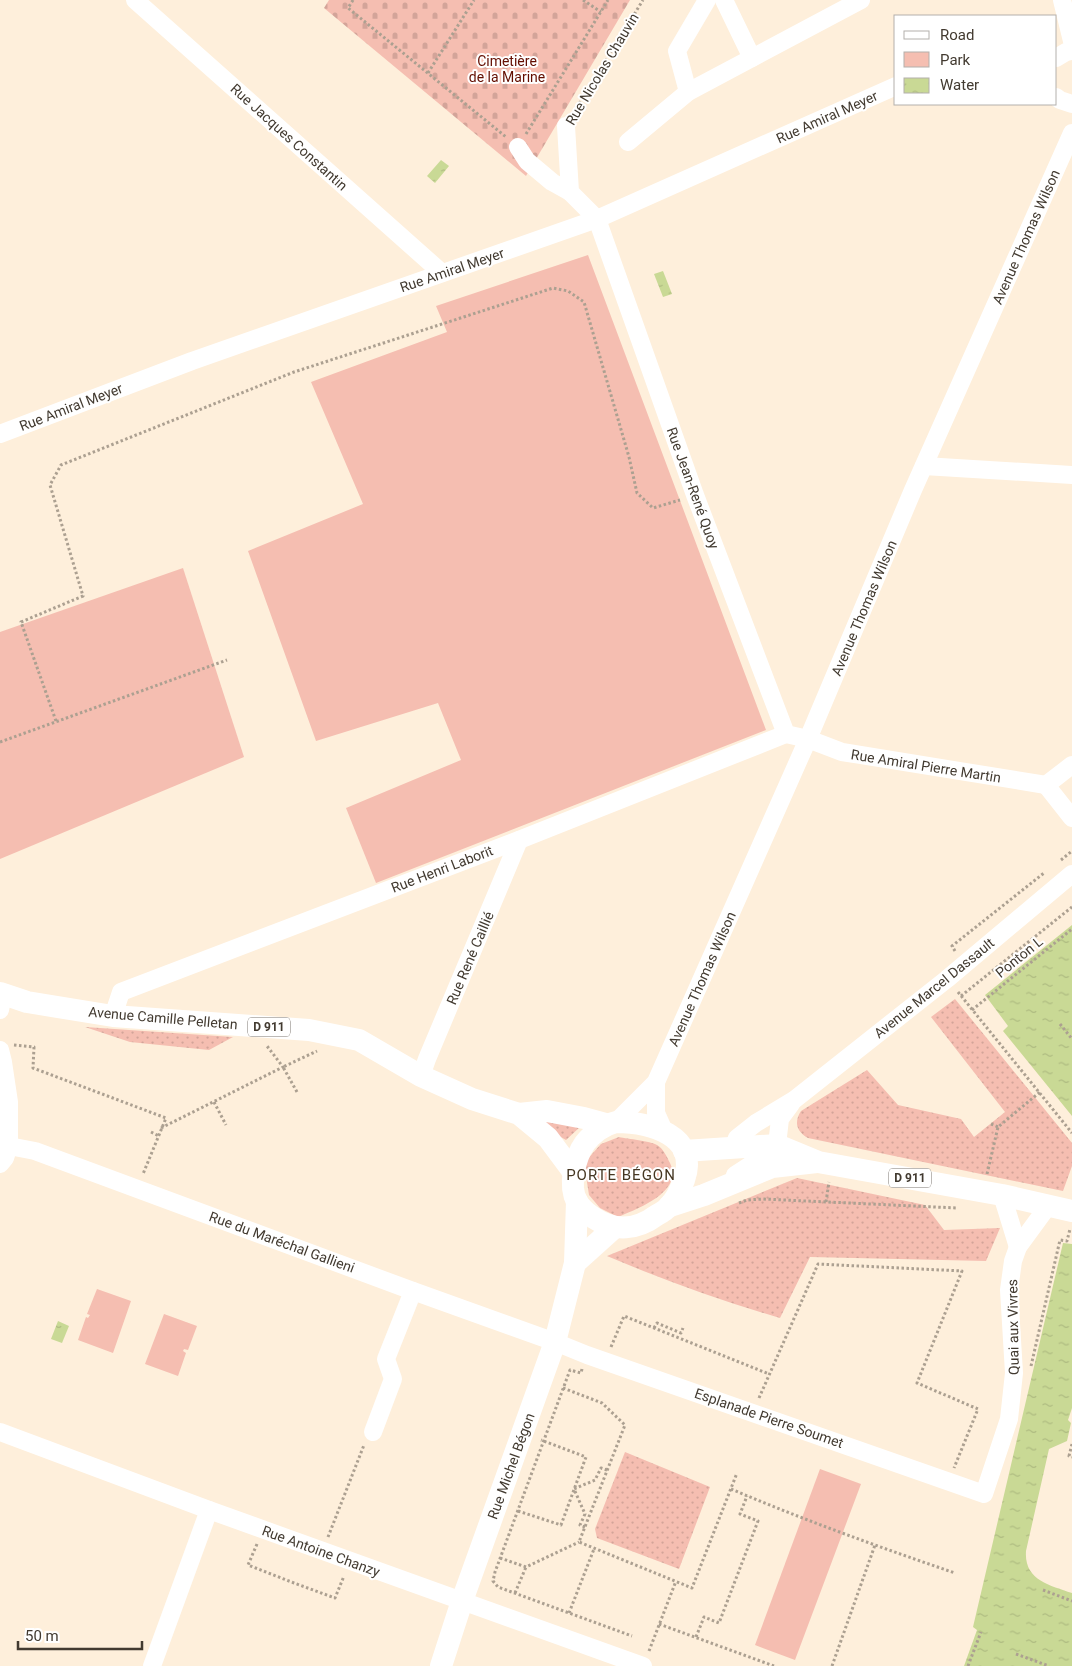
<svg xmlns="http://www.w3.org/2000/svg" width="1072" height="1666" viewBox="0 0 1072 1666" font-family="Roboto,sans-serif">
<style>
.grass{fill:url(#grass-dots)}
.cemetery{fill:url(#cemetery-stones)}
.green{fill:#f5beb1}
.water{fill:url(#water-ripples)}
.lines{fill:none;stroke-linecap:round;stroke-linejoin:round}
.path{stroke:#aca091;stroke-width:3;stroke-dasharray:2.5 2.5;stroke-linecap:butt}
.minor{stroke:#fff;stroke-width:18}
.major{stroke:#fff;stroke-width:22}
.labels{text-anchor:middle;stroke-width:4;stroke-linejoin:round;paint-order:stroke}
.shield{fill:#fff;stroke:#7b756e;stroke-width:1}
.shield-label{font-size:12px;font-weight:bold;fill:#423a30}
.park-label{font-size:14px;fill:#630e00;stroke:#fff}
.street-label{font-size:14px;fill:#423a30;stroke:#fff}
.neighbourhood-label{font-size:15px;letter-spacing:1px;fill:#453622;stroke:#fff}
</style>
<defs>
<pattern id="grass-dots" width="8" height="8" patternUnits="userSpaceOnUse" patternTransform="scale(1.25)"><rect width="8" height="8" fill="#f5beb1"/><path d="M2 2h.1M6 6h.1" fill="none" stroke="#d3a499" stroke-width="1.8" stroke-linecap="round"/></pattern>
<pattern id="cemetery-stones" width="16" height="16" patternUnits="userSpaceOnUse" patternTransform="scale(1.25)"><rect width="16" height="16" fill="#f5beb1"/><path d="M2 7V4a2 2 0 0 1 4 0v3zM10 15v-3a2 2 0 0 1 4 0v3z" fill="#d3a499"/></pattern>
<pattern id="water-ripples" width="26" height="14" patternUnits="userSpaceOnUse" patternTransform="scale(1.25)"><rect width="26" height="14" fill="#c9d995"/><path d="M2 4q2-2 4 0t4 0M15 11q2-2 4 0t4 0" fill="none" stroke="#aebb81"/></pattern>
</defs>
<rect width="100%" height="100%" fill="#feefdb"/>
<g class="grass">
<path d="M 955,999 L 1072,1143 L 1072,1166 L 1063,1191 L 808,1138 C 796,1131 794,1122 801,1111 L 867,1070 L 898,1105 L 961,1119 L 974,1137 L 1005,1112 L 931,1017 Z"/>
<path d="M 85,1027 L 233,1037 L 209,1050 L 130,1042 Z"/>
<path d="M 537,1118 L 580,1127 L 566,1140 L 536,1123 Z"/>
<path d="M 619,1137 C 628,1139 650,1141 657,1145 C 663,1148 667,1157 670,1163 C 684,1192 637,1209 618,1217 L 600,1208 L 589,1195 L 584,1163 L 601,1144 Z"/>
<path d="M 797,1178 L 925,1205 L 944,1230 L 1000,1228 L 986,1261 L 810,1257 L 780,1318 C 722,1301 663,1280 607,1256 Z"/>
<path d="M 625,1452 L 710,1487 L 679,1569 L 597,1538 L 595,1529 Z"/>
</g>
<path class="cemetery" d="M 329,0 L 630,0 L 526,176 L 324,8 Z"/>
<g class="green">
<path d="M 588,255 L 766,730 L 376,883 L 346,808 L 461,760 L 438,703 L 316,741 L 248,551 L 363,504 L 311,382 L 447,332 L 436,306 Z"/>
<path d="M 183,568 L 244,757 L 0,859 L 0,632 Z"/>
<path d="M 97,1289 L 131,1301 L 113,1353 L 78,1340 L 86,1317 L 88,1318 L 90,1315 L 87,1314 Z"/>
<path d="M 164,1314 L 197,1326 L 188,1350 L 184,1349 L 183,1351 L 186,1353 L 178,1376 L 145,1364 Z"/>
<path d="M 820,1469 L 861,1484 L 795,1660 L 755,1645 Z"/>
</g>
<g class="water">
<path d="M 441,160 L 449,166 L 435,183 L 427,176 Z"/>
<path d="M 663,271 L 672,294 L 663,297 L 654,274 Z"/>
<path d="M 1072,925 L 1072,1116 L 1003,1031 L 1008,1026 L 985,995 Z"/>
<path d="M 1063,1243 L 1072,1244 L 1072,1408 L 1068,1420 L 1071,1423 L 1067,1441 L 1049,1449 L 1026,1551 C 1024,1580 1049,1585 1072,1593 L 1072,1666 L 964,1666 L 977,1630 L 973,1627 Z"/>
<path d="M 58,1321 L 69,1326 L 62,1343 L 51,1339 Z"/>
</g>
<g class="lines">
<g class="path">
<path d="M 353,0 L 348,8 L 506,137"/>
<path d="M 583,0 L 601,12"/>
<path d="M 428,73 L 474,0"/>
<path d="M 574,112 L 643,0"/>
<path d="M 526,134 L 608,0"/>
<path d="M 56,721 L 21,622 L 83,596 L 50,485 L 61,465 L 294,372 L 553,288 L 568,291 L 584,302 L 629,457 L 637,493 L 653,508 L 680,500"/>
<path d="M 0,742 L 227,660"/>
<path d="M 1061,860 L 1072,851"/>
<path d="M 955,951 L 952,946 L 1044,873"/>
<path d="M 958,992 L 1072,1133"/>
<path d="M 961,996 L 1072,907"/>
<path d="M 972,1010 L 1072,929"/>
<path d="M 1060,1024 L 1072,1039"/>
<path d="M 14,1045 L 34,1047 L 33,1068 L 166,1118 L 143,1174"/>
<path d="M 297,1092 L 283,1067 L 317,1051"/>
<path d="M 214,1102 L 226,1125"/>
<path d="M 991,1124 L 998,1127"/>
<path d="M 161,1128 L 283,1067 L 267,1046"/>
<path d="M 151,1132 L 159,1136"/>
<path d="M 987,1174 L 998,1127 L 1040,1092"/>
<path d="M 826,1202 L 829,1182"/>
<path d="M 739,1203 L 747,1200 L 763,1199 L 957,1208"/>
<path d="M 654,1328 L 657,1323 L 681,1333 L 683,1328"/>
<path d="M 611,1347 L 624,1316 L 769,1374"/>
<path d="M 1031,1366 L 1060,1240 L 1067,1241 L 1070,1229"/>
<path d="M 582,1369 L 581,1373 L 570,1370 L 495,1572 L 493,1581 L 498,1587 L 632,1636"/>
<path d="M 563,1388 L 602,1403 L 625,1425 L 579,1542 L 692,1588 L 737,1473"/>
<path d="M 759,1398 L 818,1264 L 962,1271 L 917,1383 L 978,1409 L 954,1468"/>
<path d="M 1072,1444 L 1069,1456 L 1072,1457"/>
<path d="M 731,1489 C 804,1520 879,1547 955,1573"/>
<path d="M 518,1511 L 561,1525 L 586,1457 L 541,1440"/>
<path d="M 585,1527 L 580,1525 L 585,1514 L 574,1489 L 595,1480 L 601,1468 L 607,1470"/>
<path d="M 328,1537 L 364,1445"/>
<path d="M 257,1544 L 248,1565 L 294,1583 L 335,1598 L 344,1576"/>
<path d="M 500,1558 L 526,1567 L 579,1542"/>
<path d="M 1043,1590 L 1072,1601"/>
<path d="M 515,1593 L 526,1567"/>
<path d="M 569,1613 L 594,1549"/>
<path d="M 659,1624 L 774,1666"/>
<path d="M 696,1637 L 704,1617 L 719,1623 L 758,1521 L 740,1514 L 747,1496"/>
<path d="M 649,1651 L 676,1581"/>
<path d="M 1016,1654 L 1049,1666"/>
<path d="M 832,1666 L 875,1545"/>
<path d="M 968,1666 L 981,1632"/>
</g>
<g class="minor">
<path d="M 135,0 L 442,273"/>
<path d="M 724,0 L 752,58"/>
<path d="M 1062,0 L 1072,41"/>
<path d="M 1056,58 L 1066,52 L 1072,51"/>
<path d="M 688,92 L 677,51 L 707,0"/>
<path d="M 1056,97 L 1060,100 L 1072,104"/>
<path d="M 566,126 L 570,192 L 597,219 L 695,495 L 786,734 L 808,739 L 842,752 L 1046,785"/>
<path d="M 628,142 L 688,92 L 861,0"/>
<path d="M 518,147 L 527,161 L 552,182 L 570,192"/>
<path d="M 0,434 L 192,361 L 597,219 L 896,86"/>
<path d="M 924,466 L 1072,475"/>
<path d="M 1072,765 L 1046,785 L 1072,818"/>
<path d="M 0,1010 L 3,995"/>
<path d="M 113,1016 L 121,992 L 519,840 L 786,734"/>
<path d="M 0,1050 L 3,1062 L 9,1102 L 9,1146 L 5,1158 L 0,1164"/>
<path d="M 421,1076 L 427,1059 L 519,840"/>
<path d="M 656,1082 L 656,1113 L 664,1131"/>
<path d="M 616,1122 L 656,1082 L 808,739 L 913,490 L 1072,133"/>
<path d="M 9,1146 L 35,1151 L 413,1291 L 555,1342 L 587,1355 L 984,1494 L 1009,1419 L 1014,1373 L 1009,1290 L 1013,1261 L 1018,1247 L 1048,1206"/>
<path d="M 734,1146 L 737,1138 L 756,1123 L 794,1100 L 947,979 L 1072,874"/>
<path d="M 735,1175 L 769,1153 L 777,1145 L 780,1119 L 791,1104"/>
<path d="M 1002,1195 L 1018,1247"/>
<path d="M 0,1432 L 209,1510 L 643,1666"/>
<path d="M 373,1432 L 393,1379 L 386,1359 L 413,1291"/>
<path d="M 152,1666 L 209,1510"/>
</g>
<g class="major">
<path d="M 0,993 L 27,1002 L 113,1016 L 309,1030 L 359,1040 L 421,1076 L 472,1099 L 519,1114 L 548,1138 L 574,1173"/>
<path d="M 519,1114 L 547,1111 L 584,1118 L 606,1124"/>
<path d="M 616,1122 C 649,1122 700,1135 684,1180 C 681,1188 676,1200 669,1206 C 666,1210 661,1213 657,1215 C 637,1230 615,1232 594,1218 C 588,1214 581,1208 577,1202 C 568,1185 575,1157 585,1143 C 593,1133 605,1125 616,1122 Z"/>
<path d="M 684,1151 L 777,1145 L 818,1162 L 1002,1195 L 1072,1211"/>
<path d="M 670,1206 L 704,1195 L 772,1167 L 817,1162"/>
<path d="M 575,1263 L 615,1227"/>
<path d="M 441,1666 L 462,1601 L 555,1342 L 575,1263 L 577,1201"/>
</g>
</g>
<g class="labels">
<g class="shield">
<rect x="248" y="1017.5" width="42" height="19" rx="4"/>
<rect x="889" y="1168.5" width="42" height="19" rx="4"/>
</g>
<g class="shield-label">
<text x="269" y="1031">D 911</text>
<text x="910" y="1182">D 911</text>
</g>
<g class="park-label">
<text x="507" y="66">Cimetière<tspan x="507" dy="16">de la Marine</tspan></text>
</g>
<g class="street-label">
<text transform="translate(602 69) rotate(-59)" y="5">Rue Nicolas Chauvin</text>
<text transform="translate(827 117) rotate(-24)" y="5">Rue Amiral Meyer</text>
<text transform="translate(289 137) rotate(42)" y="5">Rue Jacques Constantin</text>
<text transform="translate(1026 237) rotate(-66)" y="5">Avenue Thomas Wilson</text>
<text transform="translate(452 270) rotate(-19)" y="5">Rue Amiral Meyer</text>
<text transform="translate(71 407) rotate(-21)" y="5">Rue Amiral Meyer</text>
<text transform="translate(693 488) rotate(70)" y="5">Rue Jean-René Quoy</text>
<text transform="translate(864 608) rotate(-67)" y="5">Avenue Thomas Wilson</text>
<text transform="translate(926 766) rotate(9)" y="5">Rue Amiral Pierre Martin</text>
<text transform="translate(442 869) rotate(-21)" y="5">Rue Henri Laborit</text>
<text transform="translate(1019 957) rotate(-39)" y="5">Ponton L</text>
<text transform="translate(470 958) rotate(-67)" y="5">Rue René Caillié</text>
<text transform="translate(702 979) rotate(-66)" y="5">Avenue Thomas Wilson</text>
<text transform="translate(934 988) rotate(-39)" y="5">Avenue Marcel Dassault</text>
<text transform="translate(163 1018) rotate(5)" y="5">Avenue Camille Pelletan</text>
<text transform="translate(282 1242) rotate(20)" y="5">Rue du Maréchal Gallieni</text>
<text transform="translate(1013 1327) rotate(-91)" y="5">Quai aux Vivres</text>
<text transform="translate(769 1418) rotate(19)" y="5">Esplanade Pierre Soumet</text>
<text transform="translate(511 1466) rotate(-70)" y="5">Rue Michel Bégon</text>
<text transform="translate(321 1551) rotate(20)" y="5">Rue Antoine Chanzy</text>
</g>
<g class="neighbourhood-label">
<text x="621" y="1180">PORTE BÉGON</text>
</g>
</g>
<rect x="894" y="15" width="162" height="90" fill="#ffffff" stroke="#b3b0ac"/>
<rect x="904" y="31" width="25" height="8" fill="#ffffff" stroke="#b3b0ac"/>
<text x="940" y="40" font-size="15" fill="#423a30">Road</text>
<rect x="904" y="52" width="25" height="15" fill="#f5beb1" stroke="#b3b0ac"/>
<text x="940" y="65" font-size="15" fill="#423a30">Park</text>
<rect x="904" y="78" width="25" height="15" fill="url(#water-ripples)" stroke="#b3b0ac"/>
<text x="940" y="90" font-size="15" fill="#423a30">Water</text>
<path d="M18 1641v8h124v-8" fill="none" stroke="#423a30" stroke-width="2.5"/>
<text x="25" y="1641" font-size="15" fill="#423a30" stroke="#ffffff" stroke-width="4" paint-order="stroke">50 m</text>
</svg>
